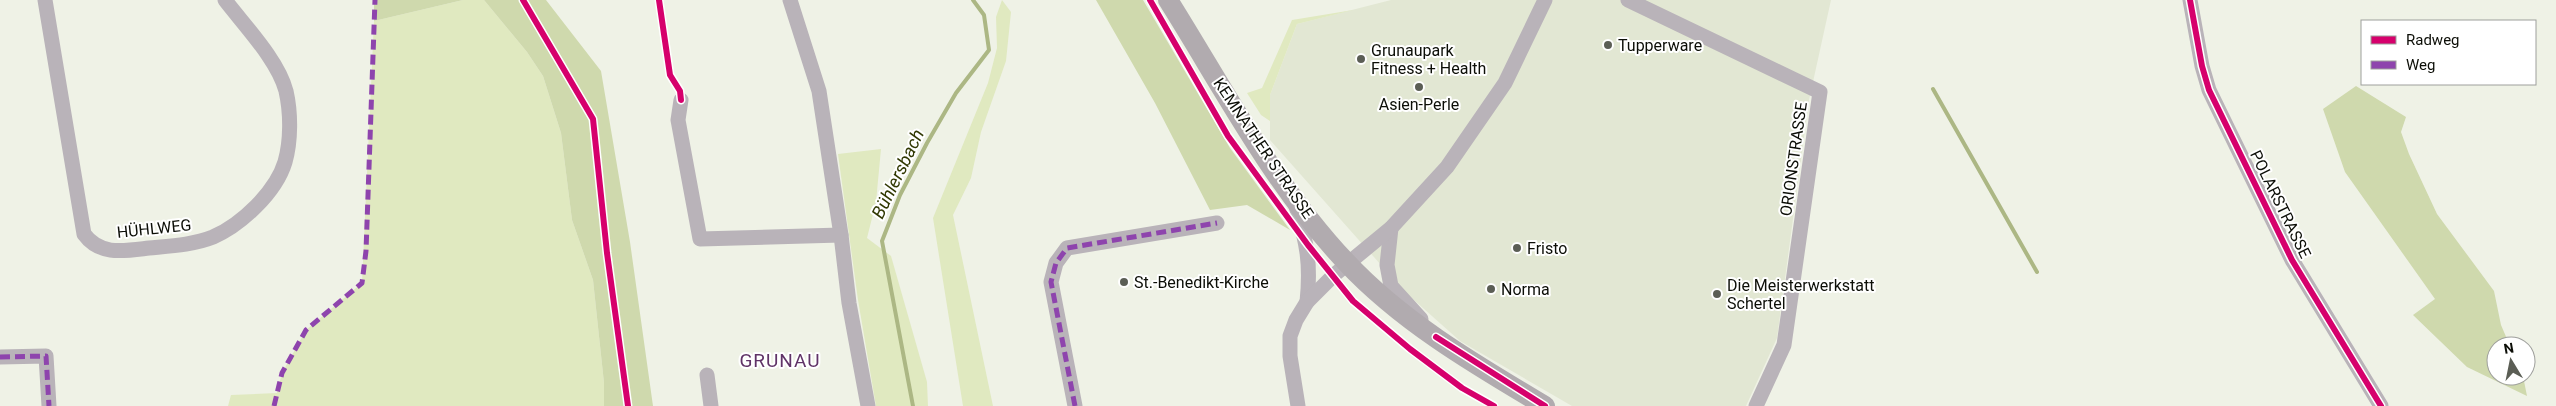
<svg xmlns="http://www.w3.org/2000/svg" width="2556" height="406" viewBox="0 0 2556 406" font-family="Roboto,sans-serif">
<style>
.built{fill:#e2e7d3}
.green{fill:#e0e9c0}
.forest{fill:#cfd9ad}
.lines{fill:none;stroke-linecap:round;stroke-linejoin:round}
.stream{stroke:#acb784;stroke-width:4}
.minor{stroke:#b9b3b9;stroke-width:15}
.major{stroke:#b1abaf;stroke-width:20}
.quiet{stroke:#8e44ad;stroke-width:5;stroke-dasharray:10 5;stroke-linecap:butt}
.cycleway-casing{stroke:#fff;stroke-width:9}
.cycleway{stroke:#d6006c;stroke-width:6}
.poi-dot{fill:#5b5e55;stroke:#fff;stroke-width:2}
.labels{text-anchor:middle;stroke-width:4;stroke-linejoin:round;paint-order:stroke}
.poi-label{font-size:16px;fill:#0c0e07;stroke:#fff;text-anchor:start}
.street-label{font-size:16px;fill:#0c0e07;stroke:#fff}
.water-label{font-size:18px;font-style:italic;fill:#313903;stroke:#fff}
.quarter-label{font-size:19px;letter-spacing:1px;fill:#603367;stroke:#fff}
</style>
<rect width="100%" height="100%" fill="#eff2e6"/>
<path class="built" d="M 1391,0 L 1831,0 L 1809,100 L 1777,338 L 1746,406 L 1572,406 L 1460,341 L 1405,292 L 1270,140 L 1270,95 L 1297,24 Z"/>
<g class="green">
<path d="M 463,0 L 484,0 L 527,52 L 543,76 L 561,133 L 572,220 L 593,280 L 604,383 L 604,406 L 228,406 L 231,395 L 277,393 L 282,373 L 306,330 L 362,283 L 374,21 Z"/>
<path d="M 1002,0 L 1011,12 L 1006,61 L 981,132 L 971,178 L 953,215 L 993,406 L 963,406 L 933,218 L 988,83 L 997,48 L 996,17 Z"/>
<path d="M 1353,10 L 1297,24 L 1270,95 L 1270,121 L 1261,115 L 1247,93 L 1262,88 L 1292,20 Z"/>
<path d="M 881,149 L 876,202 L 867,238 L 891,256 L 927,382 L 928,406 L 876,406 L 858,300 L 838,154 Z"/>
</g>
<g class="forest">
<path d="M 374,0 L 463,0 L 374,21 Z"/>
<path d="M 484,0 L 546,0 L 601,71 L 630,242 L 653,406 L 604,406 L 604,383 L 593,280 L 572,220 L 561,133 L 543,76 L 527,52 Z"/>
<path d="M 1096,0 L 1143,0 L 1230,148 L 1290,230 L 1247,205 L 1210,210 L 1155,103 Z"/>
<path d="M 2356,86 L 2406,117 L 2401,132 L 2409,154 L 2437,214 L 2494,291 L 2501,325 L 2510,346 L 2496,346 L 2496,376 L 2523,376 L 2527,396 L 2467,367 L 2413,315 L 2435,299 L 2345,172 L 2323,109 Z"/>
</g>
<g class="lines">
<g class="stream">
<path d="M 1933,89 L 2037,272"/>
<path d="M 913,406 L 882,241 L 900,195 L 927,143 L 956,93 L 989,50 L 984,15 L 973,0"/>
</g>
<g class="minor">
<path d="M 45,0 L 84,234 C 100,256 124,251 149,248 C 170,246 193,245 213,237 C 241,225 276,192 285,162 C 291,141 291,113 286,91 C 278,60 244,25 225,0"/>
<path d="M 790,0 L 819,91 L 841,235 L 849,303 L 868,406"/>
<path d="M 1628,0 L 1820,92 L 1784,345 L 1756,406"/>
<path d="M 2190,0 L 2202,66 L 2209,90 L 2292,260 L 2381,406"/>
<path d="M 681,100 L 678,120 L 700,239 L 841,235"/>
<path d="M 1296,206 C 1307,243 1311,264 1307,302"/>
<path d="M 1391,228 L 1387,265 L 1391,286 L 1421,319"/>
<path d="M 0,357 L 46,356 L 49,406"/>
<path d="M 707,375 L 711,406"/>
<path d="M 1075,406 L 1051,282 L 1056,263 L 1067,248 L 1217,223"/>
<path d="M 1298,406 L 1290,356 L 1290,336 L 1296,320 L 1307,302 L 1334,275 L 1391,228 L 1447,167 L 1505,83 L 1545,0"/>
</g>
<path class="major" d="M 1168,0 C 1224,89 1274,186 1346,262 C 1402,322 1476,365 1545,406"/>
<g class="quiet">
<path d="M 0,357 L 46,356 L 49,406"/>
<path d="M 274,406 L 282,373 L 306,330 L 362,283 L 366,251 L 375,0"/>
<path d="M 1075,406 L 1051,282 L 1056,263 L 1067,248 L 1217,223"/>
</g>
<g class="cycleway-casing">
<g id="cycleway">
<path d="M 523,0 L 593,119 L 607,253 L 628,406"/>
<path d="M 659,0 L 670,75 L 680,91 L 681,100"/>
<path d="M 1150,0 L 1228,136 L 1308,245 L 1353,301 L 1410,349 L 1462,388 L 1494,406"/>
<path d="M 2190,0 L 2202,66 L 2209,90 L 2292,260 L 2381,406"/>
<path d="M 1436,337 L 1545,406"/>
</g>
</g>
<use href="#cycleway" class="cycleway"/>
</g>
<g class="poi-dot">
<circle cx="1608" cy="45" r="5"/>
<circle cx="1361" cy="59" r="5"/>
<circle cx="1419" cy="87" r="5"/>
<circle cx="1517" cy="248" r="5"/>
<circle cx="1124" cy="282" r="5"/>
<circle cx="1491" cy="289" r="5"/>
<circle cx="1717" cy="294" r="5"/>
</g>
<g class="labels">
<g class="poi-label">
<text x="1618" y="51">Tupperware</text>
<text x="1371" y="56">Grunaupark<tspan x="1371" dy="18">Fitness + Health</tspan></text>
<text x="1419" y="110" text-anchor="middle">Asien-Perle</text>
<text x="1527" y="254">Fristo</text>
<text x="1134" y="288">St.-Benedikt-Kirche</text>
<text x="1727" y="291">Die Meisterwerkstatt<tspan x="1727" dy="18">Schertel</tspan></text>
<text x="1501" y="295">Norma</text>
</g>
<g class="street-label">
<text transform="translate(1264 148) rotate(56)" y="6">KEMNATHER STRASSE</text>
<text transform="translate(1793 159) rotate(-82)" y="6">ORIONSTRASSE</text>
<text transform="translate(2281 204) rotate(64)" y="6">POLARSTRASSE</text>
<text transform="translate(154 228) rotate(-6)" y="6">HÜHLWEG</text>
</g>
<g class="water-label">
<text transform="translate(898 174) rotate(-64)" y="6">Bühlersbach</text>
</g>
<g class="quarter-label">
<text x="780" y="367">GRUNAU</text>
</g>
</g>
<rect x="2361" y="20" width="175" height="65" fill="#ffffff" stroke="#9e9f9c"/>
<rect x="2371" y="36" width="25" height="8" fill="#d6006c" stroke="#9e9f9c"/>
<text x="2406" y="45" font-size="15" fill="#0c0e07">Radweg</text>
<rect x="2371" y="61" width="25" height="8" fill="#8e44ad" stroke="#9e9f9c"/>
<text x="2406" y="70" font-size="15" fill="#0c0e07">Weg</text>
<g transform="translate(2511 361) rotate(350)"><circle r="24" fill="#ffffff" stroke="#9e9f9c"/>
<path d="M0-4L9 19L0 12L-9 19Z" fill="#5b5e55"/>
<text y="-8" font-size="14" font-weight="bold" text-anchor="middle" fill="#0c0e07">N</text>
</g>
</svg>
